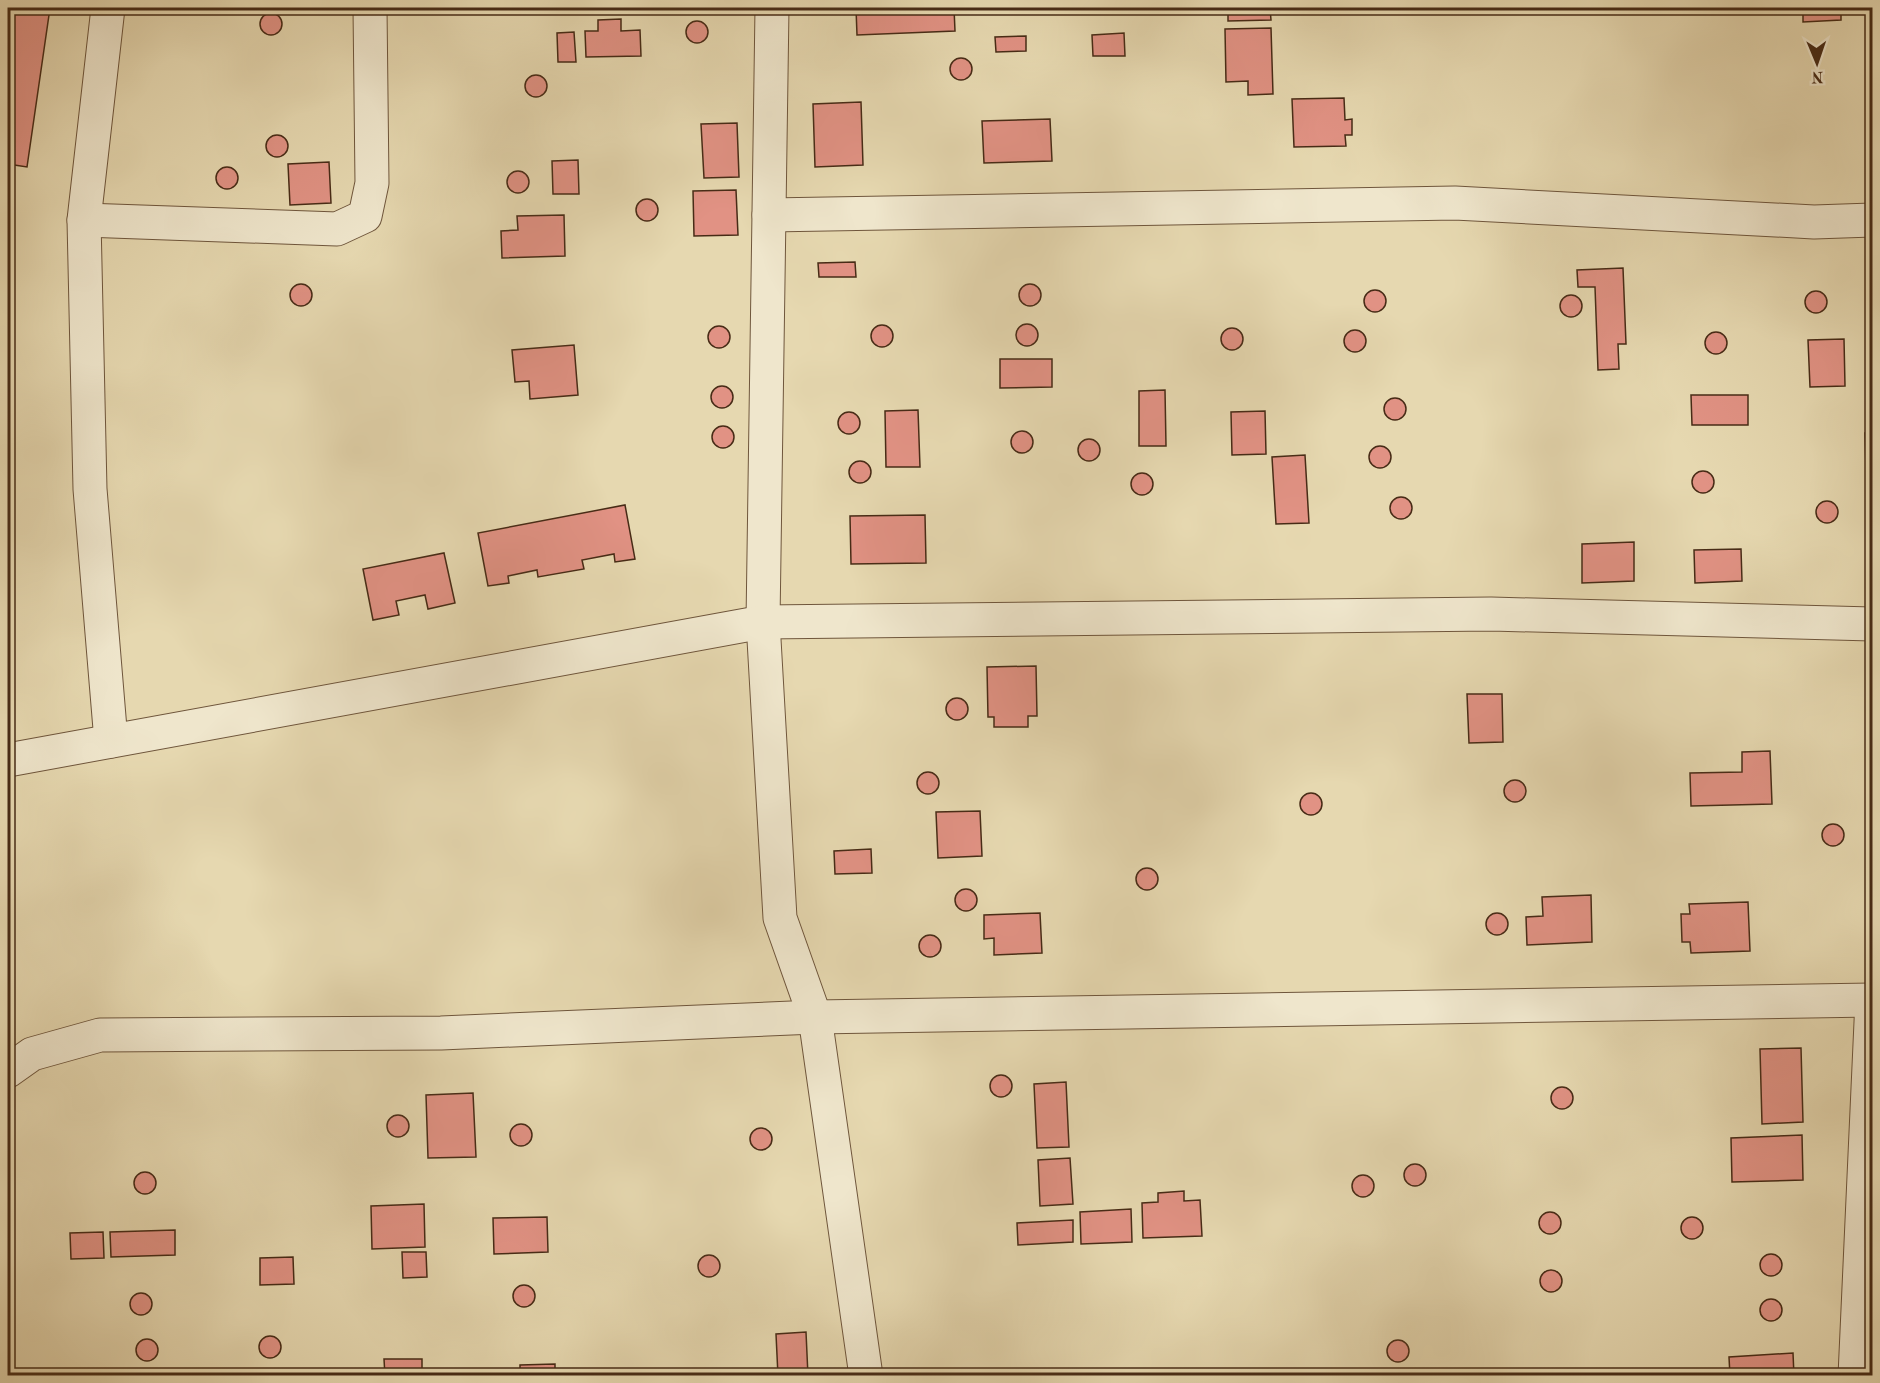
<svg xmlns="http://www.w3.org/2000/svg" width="1880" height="1383" viewBox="0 0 1880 1383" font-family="'Old Standard TT',serif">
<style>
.building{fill:#e19284;stroke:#472b16;stroke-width:1.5}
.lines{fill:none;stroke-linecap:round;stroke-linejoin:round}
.minor-casing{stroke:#6f563c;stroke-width:35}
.minor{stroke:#efe6cc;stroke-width:33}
</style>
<rect width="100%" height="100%" fill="#e6d8b0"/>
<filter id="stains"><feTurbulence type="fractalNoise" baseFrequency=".00333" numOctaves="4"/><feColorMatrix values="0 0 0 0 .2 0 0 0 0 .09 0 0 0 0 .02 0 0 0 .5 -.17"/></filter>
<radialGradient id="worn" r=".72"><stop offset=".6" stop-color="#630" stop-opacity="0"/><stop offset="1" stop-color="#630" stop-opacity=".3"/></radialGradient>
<g class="building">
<path d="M 8,8 L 50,8 L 27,167 L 8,164 Z"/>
<path d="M 856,8 L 954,8 L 955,31 L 857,35 Z"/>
<path d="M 1228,8 L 1270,8 L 1271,20 L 1228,21 Z"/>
<path d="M 1803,8 L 1841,8 L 1841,20 L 1803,22 Z"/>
<circle cx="271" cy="24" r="11"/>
<path d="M 621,19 L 621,31 L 640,30 L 641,56 L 586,57 L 585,31 L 598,31 L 598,20 Z"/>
<circle cx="697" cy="32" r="11"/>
<path d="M 1271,28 L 1273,94 L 1248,95 L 1248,81 L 1226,82 L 1225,29 Z"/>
<path d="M 574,32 L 576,62 L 558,62 L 557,33 Z"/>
<path d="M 1124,33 L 1125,56 L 1093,56 L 1092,35 Z"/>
<path d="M 1026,36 L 1026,51 L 996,52 L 995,37 Z"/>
<circle cx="961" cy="69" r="11"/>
<circle cx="536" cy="86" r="11"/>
<path d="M 1344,98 L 1345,120 L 1352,119 L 1352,135 L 1345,135 L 1346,146 L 1294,147 L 1292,99 Z"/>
<path d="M 861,102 L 863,165 L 815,167 L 813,104 Z"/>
<path d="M 1050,119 L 1052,161 L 984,163 L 982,121 Z"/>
<path d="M 737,123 L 739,177 L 704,178 L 701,124 Z"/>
<circle cx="277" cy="146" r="11"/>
<path d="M 578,160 L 579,194 L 553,194 L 552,161 Z"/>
<path d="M 329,162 L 331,203 L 290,205 L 288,164 Z"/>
<circle cx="227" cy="178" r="11"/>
<circle cx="518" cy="182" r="11"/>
<path d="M 736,190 L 738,235 L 694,236 L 693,191 Z"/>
<circle cx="647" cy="210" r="11"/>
<path d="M 564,215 L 565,256 L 502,258 L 501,231 L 518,230 L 517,216 Z"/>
<path d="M 855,262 L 856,277 L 819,277 L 818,263 Z"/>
<path d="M 1623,268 L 1626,344 L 1618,344 L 1619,369 L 1598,370 L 1595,287 L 1578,287 L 1577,270 Z"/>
<circle cx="301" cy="295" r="11"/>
<circle cx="1030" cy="295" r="11"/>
<circle cx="1375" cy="301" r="11"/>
<circle cx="1816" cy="302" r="11"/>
<circle cx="1571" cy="306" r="11"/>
<circle cx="1027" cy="335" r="11"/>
<circle cx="882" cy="336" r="11"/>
<circle cx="719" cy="337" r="11"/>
<circle cx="1232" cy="339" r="11"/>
<circle cx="1355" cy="341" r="11"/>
<circle cx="1716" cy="343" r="11"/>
<path d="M 1844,339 L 1845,386 L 1810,387 L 1808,340 Z"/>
<path d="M 574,345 L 578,395 L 530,399 L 529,381 L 515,382 L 512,350 Z"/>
<path d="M 1000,359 L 1052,359 L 1052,387 L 1000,388 Z"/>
<circle cx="722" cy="397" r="11"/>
<path d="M 1165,390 L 1166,446 L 1139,446 L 1139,391 Z"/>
<path d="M 1691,395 L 1748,395 L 1748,425 L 1692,425 Z"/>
<circle cx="1395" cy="409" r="11"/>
<path d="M 918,410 L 920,467 L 886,467 L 885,411 Z"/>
<path d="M 1265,411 L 1266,454 L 1232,455 L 1231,412 Z"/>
<circle cx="849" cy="423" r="11"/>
<circle cx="723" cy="437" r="11"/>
<circle cx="1022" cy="442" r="11"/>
<path d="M 1865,433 L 1872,433 L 1872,469 L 1866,469 Z"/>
<circle cx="1089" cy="450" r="11"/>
<circle cx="1380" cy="457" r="11"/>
<path d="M 1305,455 L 1309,523 L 1276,524 L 1272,457 Z"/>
<circle cx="860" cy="472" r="11"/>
<circle cx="1703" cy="482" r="11"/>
<circle cx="1142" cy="484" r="11"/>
<circle cx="1401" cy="508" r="11"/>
<circle cx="1827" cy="512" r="11"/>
<path d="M 625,505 L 635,559 L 615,562 L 614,554 L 582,560 L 584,569 L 538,577 L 537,570 L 508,576 L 509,583 L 488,586 L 478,533 Z"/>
<path d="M 925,515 L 926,563 L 851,564 L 850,516 Z"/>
<path d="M 1634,542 L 1634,581 L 1582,583 L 1582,544 Z"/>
<path d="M 1741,549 L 1742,581 L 1695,583 L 1694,550 Z"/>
<path d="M 444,553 L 455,603 L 428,609 L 425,595 L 396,601 L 399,615 L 373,620 L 363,569 Z"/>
<path d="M 1036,666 L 1037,716 L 1028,716 L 1028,727 L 994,727 L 994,717 L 988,717 L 987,667 Z"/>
<path d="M 1467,694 L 1502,694 L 1503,742 L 1469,743 Z"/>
<circle cx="957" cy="709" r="11"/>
<path d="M 1770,751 L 1772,804 L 1691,806 L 1690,773 L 1742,772 L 1742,752 Z"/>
<path d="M 1872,765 L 1872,803 L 1869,803 L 1867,766 Z"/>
<circle cx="928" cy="783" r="11"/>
<circle cx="1515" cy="791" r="11"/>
<circle cx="1311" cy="804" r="11"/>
<path d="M 980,811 L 982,856 L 938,858 L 936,812 Z"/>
<circle cx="1833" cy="835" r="11"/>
<path d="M 871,849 L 872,873 L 835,874 L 834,851 Z"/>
<circle cx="1147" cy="879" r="11"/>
<circle cx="966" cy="900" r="11"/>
<path d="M 1591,895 L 1592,942 L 1527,945 L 1526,917 L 1543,916 L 1542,897 Z"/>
<path d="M 1748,902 L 1750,951 L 1691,953 L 1690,942 L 1682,942 L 1681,914 L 1690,914 L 1689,904 Z"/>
<circle cx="1497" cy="924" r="11"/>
<path d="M 1040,913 L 1042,953 L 994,955 L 994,938 L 984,939 L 984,915 Z"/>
<circle cx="930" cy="946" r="11"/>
<path d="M 1801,1048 L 1803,1122 L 1762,1124 L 1760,1049 Z"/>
<circle cx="1001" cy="1086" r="11"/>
<path d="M 1066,1082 L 1069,1147 L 1037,1148 L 1034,1084 Z"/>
<circle cx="1562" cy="1098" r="11"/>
<path d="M 473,1093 L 476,1157 L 428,1158 L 426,1095 Z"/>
<circle cx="398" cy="1126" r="11"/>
<circle cx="521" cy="1135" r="11"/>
<circle cx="761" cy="1139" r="11"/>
<path d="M 1802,1135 L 1803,1180 L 1732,1182 L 1731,1138 Z"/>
<path d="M 1070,1158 L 1073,1204 L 1040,1206 L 1038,1160 Z"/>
<circle cx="1415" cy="1175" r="11"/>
<circle cx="145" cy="1183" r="11"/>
<circle cx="1363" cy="1186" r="11"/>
<path d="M 1184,1191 L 1184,1201 L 1200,1200 L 1202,1236 L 1143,1238 L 1142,1203 L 1158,1202 L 1158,1193 Z"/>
<path d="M 424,1204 L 425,1247 L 372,1249 L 371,1206 Z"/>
<path d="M 1131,1209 L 1132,1242 L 1081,1244 L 1080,1212 Z"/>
<circle cx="1550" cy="1223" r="11"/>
<circle cx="1692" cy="1228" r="11"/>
<path d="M 547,1217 L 548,1252 L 494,1254 L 493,1218 Z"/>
<path d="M 1073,1220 L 1073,1242 L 1018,1245 L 1017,1223 Z"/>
<path d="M 175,1230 L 175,1255 L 111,1257 L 110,1232 Z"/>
<path d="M 103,1232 L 104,1258 L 71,1259 L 70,1233 Z"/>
<path d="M 402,1252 L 426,1252 L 427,1277 L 403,1278 Z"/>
<circle cx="1771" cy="1265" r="11"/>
<circle cx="709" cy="1266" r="11"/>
<path d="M 293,1257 L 294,1284 L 260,1285 L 260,1258 Z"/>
<circle cx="1551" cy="1281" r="11"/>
<circle cx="524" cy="1296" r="11"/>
<circle cx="141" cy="1304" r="11"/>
<circle cx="1771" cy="1310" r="11"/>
<path d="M 806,1332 L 808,1376 L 778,1376 L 776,1334 Z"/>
<circle cx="270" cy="1347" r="11"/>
<circle cx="147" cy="1350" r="11"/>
<circle cx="1398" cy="1351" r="11"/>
<path d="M 1793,1353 L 1794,1376 L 1730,1376 L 1729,1357 Z"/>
<path d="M 384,1359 L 422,1359 L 422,1376 L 385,1376 Z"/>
<path d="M 555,1364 L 555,1376 L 520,1376 L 520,1365 Z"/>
</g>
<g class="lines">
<g class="minor-casing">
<g id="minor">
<path d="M 108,8 L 84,220 L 90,489 L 111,741"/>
<path d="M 772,8 L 763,622 L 780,918 L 815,1017 L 866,1376"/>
<path d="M 769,215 L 1455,203 L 1814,222 L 1872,220"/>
<path d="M 84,220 L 337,229 L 365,216 L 372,183 L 370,8"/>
<path d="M 8,760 L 763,622 L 1491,614 L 1872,624"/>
<path d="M 8,1071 L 32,1054 L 100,1035 L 441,1033 L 815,1017 L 1872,1000"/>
<path d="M 1855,1376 L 1872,1000"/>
</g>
</g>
<use href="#minor" class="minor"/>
</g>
<rect width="1880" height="1383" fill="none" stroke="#e6d8b0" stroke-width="30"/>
<rect x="9" y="9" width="1862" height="1365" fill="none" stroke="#472b16" stroke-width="3"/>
<rect x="15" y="15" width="1850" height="1353" fill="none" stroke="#472b16" stroke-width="1.5"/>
<g transform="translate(1817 63) rotate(178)" stroke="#efe6cc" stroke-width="4.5" paint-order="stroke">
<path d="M0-4.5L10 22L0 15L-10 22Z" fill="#472b16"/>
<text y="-9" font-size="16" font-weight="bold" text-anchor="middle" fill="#472b16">N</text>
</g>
<rect width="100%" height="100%" filter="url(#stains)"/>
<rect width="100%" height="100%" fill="url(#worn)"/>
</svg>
